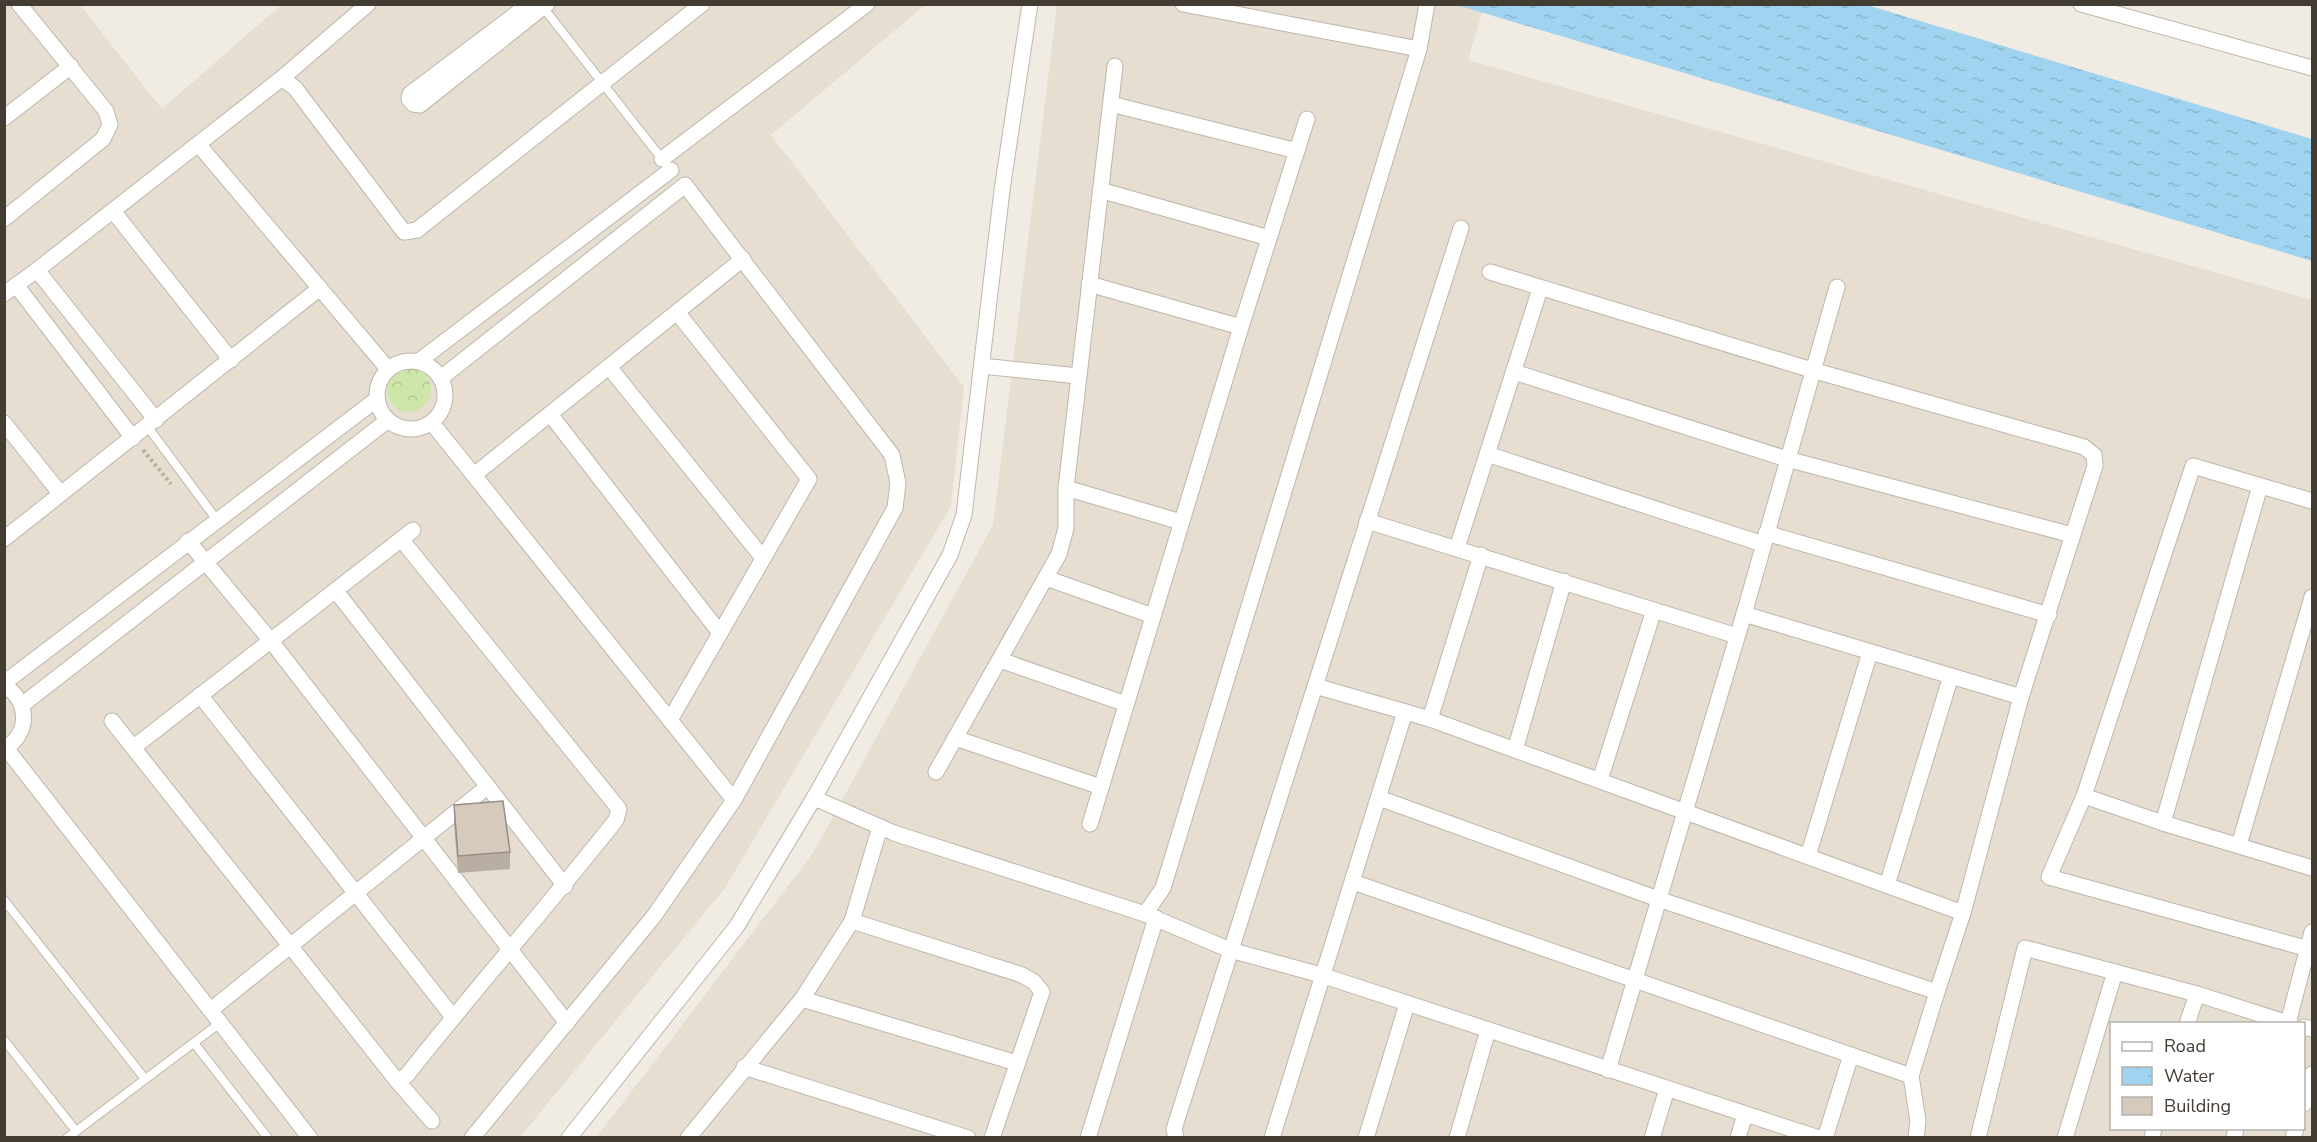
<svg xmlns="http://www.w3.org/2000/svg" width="2317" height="1142" viewBox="0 0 2317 1142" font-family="'Nunito Sans',sans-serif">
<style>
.residential{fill:#e5ded1;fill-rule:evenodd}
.park{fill:url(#park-crowns)}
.water{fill:url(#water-ripples)}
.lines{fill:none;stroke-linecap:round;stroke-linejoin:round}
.service-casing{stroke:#bfb6a9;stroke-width:10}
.minor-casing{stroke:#bfb6a9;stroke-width:17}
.path{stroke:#beae97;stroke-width:4;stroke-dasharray:3 3;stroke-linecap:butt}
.service{stroke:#fff;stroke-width:8}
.minor{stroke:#fff;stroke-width:15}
.wall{fill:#b8aea2}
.building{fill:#d6cabc;stroke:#968d84;stroke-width:1.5}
</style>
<defs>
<pattern id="park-crowns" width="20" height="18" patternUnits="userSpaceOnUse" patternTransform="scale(1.5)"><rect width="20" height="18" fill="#cfe6ab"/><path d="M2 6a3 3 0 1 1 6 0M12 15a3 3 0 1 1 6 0" fill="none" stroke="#b3c694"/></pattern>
<pattern id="water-ripples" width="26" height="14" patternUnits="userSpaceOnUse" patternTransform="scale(1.5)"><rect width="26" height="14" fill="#9fd3ef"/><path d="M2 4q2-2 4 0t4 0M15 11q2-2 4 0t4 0" fill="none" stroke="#8ab6cd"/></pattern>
</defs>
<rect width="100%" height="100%" fill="#f1ece3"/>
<g class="residential">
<path d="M 5,5 L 80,5 L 162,109 L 281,5 L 925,5 L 771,135 L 964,387 L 951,506 L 725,888 L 520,1137 L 5,1138 Z"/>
<path d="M 1057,5 L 1484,5 L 1468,60 L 2312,300 L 2312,1137 L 596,1138 L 813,853 L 993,525 ZM 2112,1024 L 2304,1024 L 2304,1128 L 2112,1128 Z"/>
</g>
<circle class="park" cx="409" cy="390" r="22"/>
<path class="water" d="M 1457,5 L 1867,5 L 2312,139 L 2312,261 Z"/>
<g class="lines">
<g class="service-casing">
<g id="service">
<path d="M 542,6 L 662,159"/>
<path d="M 147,426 L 217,520"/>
<path d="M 4,900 L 145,1079"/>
<path d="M 4,1040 L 76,1131"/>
<path d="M 194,1043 L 268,1138"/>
<path d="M 67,1138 L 220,1023"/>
</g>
</g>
<g class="minor-casing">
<g id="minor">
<path d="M 529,4 L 410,94 L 409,99 L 413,104 L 420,105 L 547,4"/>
<path d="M 1183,4 L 1419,49"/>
<path d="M 2081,4 L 2312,68"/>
<path d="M 282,78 L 368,4"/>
<path d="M 1111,104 L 1297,151"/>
<path d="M 4,118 L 71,66"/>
<path d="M 662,159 L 867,4"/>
<path d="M 1100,190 L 1269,238"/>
<path d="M 113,211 L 231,360"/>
<path d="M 4,219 L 103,139 L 110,125 L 106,111 L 19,4"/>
<path d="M 37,270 L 198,144"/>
<path d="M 1490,272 L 1812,370 L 2084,447 L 2094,455 L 2095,466 L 2021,697 L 1963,913 L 1937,992"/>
<path d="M 1089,284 L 1241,327"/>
<path d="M 16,285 L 133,438"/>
<path d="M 4,294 L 37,270 L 156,420"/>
<circle cx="411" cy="395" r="34"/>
<path d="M 419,361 L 671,170"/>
<path d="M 982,366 L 1078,376"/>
<path d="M 609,367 L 763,558"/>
<path d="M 388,369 L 198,144 L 282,78 L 295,88 L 404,232 L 417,230 L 702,4"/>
<path d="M 1514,372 L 1787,459 L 2072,535"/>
<path d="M 441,378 L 685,185 L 892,455 L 898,483 L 895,508 L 734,800 L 654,916 L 472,1138"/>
<path d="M 550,414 L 720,633"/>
<path d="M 4,423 L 60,493"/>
<path d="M 432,423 L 734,800"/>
<path d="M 1487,454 L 1763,544"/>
<path d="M 474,475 L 743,259"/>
<path d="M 1066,488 L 1181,522"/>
<path d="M 2312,501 L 2193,466 L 2084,796 L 2049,877 L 2312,950"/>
<path d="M 1367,521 L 1737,636"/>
<path d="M 1766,533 L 2049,615"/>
<path d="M 4,539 L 320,288"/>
<path d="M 188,541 L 271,641 L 567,1023"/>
<path d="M 1457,548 L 1540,289"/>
<path d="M 1046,578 L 1153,616"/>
<path d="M 336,591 L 565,886"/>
<path d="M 1744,614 L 2021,697"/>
<path d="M 1000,660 L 1126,704"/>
<path d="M 4,683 L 377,399"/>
<path d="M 4,685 C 29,701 31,733 4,749"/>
<path d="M 1315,686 L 1430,719 L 1963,913"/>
<path d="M 200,695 L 453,1017"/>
<path d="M 22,705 L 388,420"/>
<path d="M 1430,719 L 1481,555"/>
<path d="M 670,720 L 809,479 L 677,312"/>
<path d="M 112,721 L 398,1082 L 432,1121"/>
<path d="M 955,738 L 1101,787"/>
<path d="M 134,747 L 413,530"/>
<path d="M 6,748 L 310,1138"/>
<path d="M 1515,750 L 1564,581"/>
<path d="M 936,772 L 1059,554 L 1066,528 L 1066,488 L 1115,66"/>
<path d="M 1600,780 L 1654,610"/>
<path d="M 2084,796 L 2163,823 L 2312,868"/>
<path d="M 814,798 L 894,833 L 1145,914 L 1163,888 L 1419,49 L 1427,4"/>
<path d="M 1379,798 L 1658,899 L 1937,992 L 1911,1076 L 1918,1121 L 1916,1138"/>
<path d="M 2163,823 L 2260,486"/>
<path d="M 1090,824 L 1241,327 L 1307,119"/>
<path d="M 2239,845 L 2312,597"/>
<path d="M 1808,856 L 1870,652"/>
<path d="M 1353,882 L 1911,1076"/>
<path d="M 1887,885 L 1951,676"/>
<path d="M 1145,914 L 1230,950 L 1321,975 L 1819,1138"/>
<path d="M 852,921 L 1022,975 L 1034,982 L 1042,992 L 992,1138"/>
<path d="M 802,999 L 1017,1063"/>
<path d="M 212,1009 L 487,787"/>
<path d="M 2288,1023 L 2312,932"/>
<path d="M 2187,1024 L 2197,994"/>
<path d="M 2304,1027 L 2312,1029"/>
<path d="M 744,1067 L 968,1138"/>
<path d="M 1608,1070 L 1744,614 L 1837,287"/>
<path d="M 398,1082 L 407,1075 C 475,989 548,906 616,820 L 619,809 L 401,539"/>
<path d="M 2304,1104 L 2312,1074"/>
<path d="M 569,1138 L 737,926 L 814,798 L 950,555 L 964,515 L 1002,190 L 1030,4"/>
<path d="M 688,1138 L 802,999 L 852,921 L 880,827"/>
<path d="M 1088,1138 L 1156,918"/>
<path d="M 1176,1138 L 1174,1129 L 1461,228"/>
<path d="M 1272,1138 L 1405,712"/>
<path d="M 1366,1138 L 1407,1004"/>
<path d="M 1457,1138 L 1488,1030"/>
<path d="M 1652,1138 L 1667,1089"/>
<path d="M 1738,1138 L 1745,1114"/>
<path d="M 1825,1138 L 1851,1055"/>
<path d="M 1978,1138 L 2025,948 L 2197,994 L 2291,1024"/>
<path d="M 2065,1138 L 2115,972"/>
<path d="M 2152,1138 L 2154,1128"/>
<path d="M 2234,1138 L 2236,1128"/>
<path d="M 2293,1138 L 2296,1128"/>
</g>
</g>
<path class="path" d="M 143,450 L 171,484"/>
<use href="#service" class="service"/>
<use href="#minor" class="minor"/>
</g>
<path class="wall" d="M 454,805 L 510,852 L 510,869 L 458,873 L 454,823 Z"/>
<path class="building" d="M 503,801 L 510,852 L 458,856 L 454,805 Z"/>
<rect width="2317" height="1142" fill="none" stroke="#433c33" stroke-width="12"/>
<rect x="2110" y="1022" width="195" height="108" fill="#ffffff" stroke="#b4b1ad" stroke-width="1.5"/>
<rect x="2122" y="1042" width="30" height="9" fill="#ffffff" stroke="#b4b1ad" stroke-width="1.5"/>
<text x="2164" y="1052" font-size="18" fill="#433c33">Road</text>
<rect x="2122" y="1067" width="30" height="18" fill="url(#water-ripples)" stroke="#b4b1ad" stroke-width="1.5"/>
<text x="2164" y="1082" font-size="18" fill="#433c33">Water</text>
<rect x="2122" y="1097" width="30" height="18" fill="#d6cabc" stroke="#b4b1ad" stroke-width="1.5"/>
<text x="2164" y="1112" font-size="18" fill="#433c33">Building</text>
</svg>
